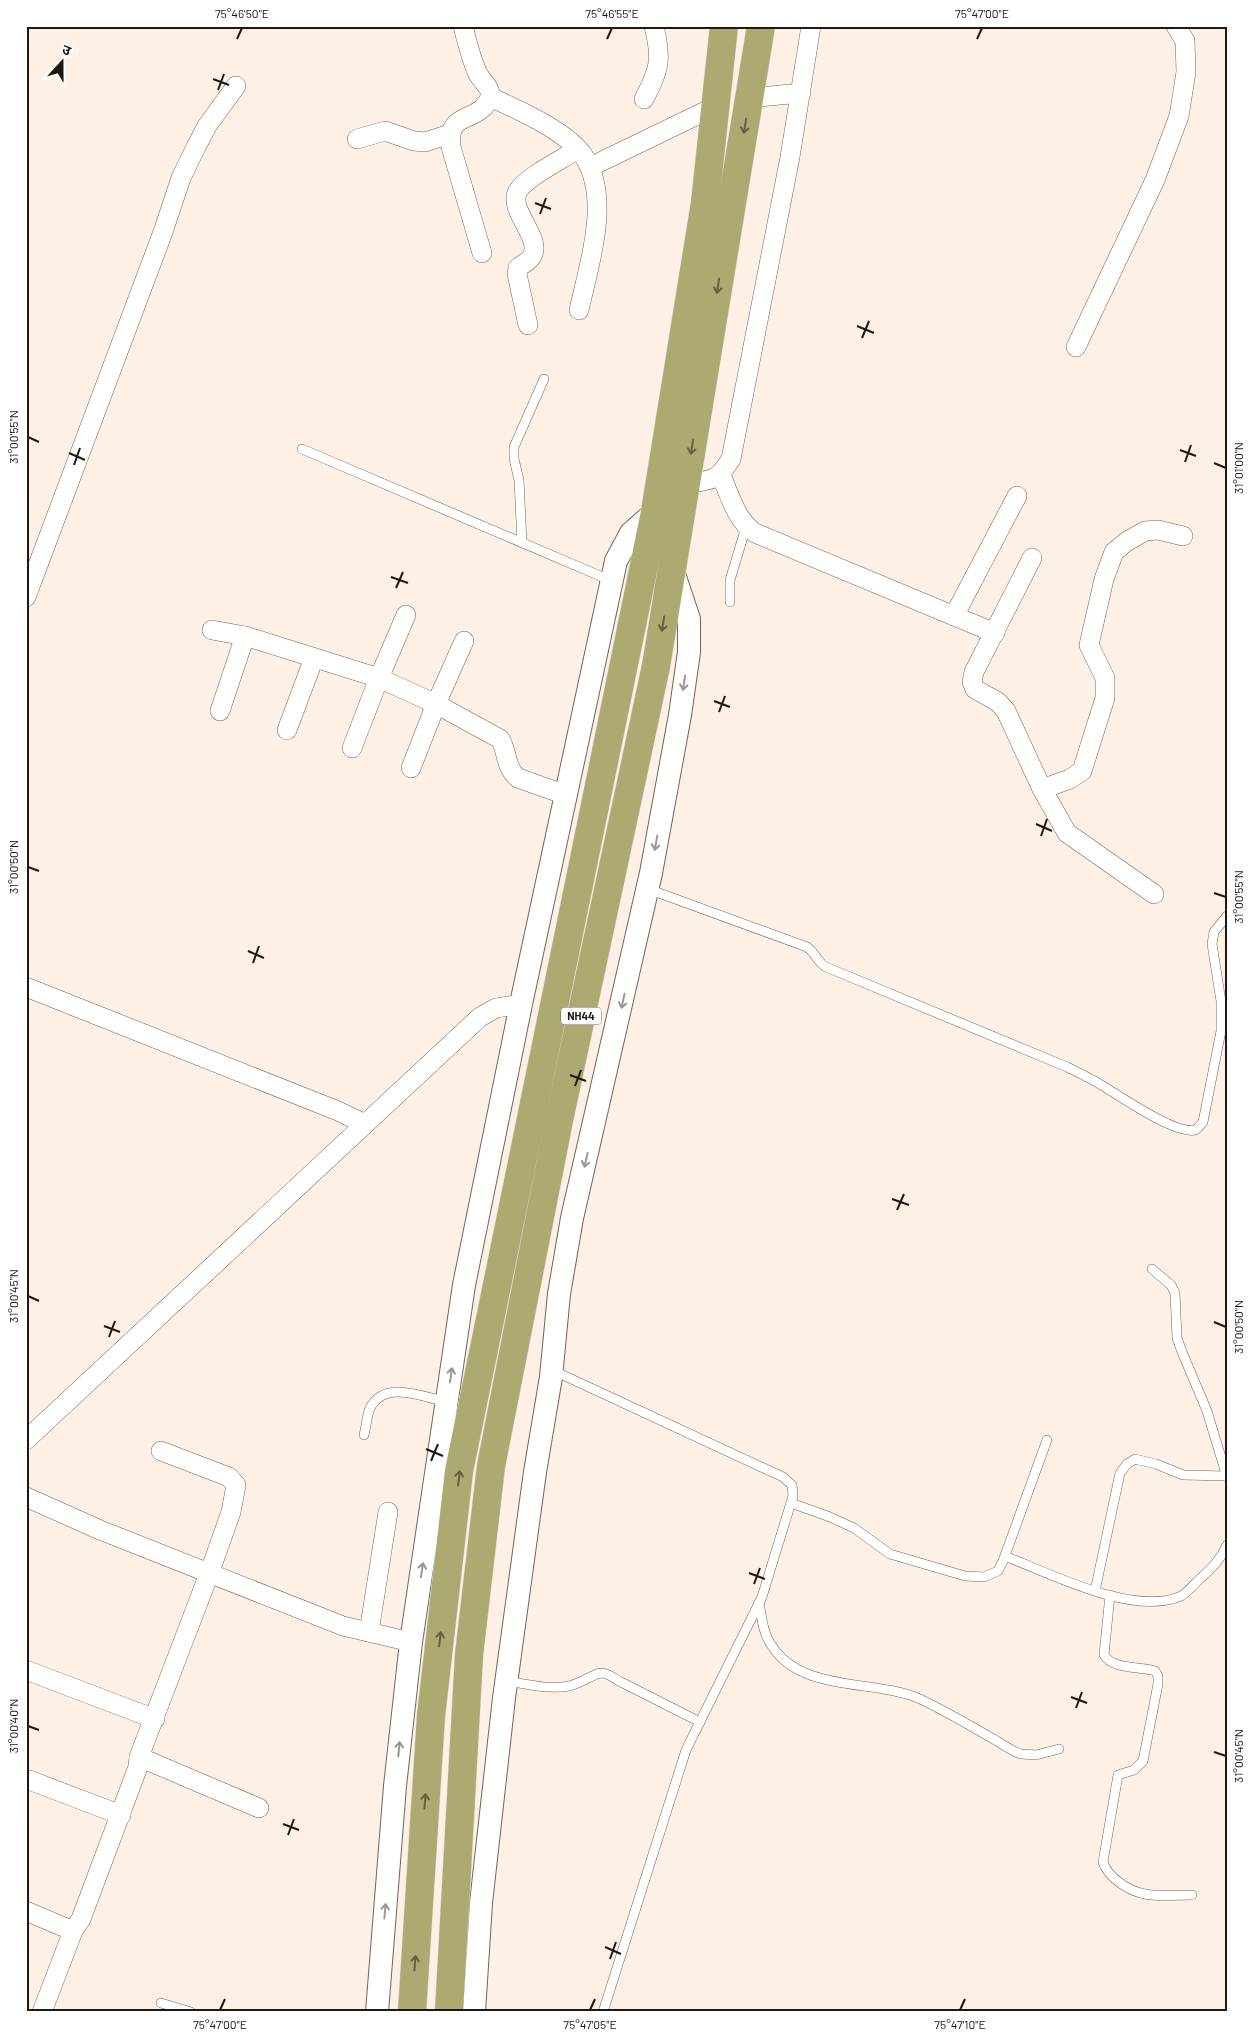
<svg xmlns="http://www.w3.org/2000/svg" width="1253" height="2038" viewBox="0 0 1253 2038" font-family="Barlow,'Noto Sans Devanagari',sans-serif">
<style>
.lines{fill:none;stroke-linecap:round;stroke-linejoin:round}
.service-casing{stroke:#71655b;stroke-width:10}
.minor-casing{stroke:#71655b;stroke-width:20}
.tertiary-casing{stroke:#71655b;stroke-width:24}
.trunk-casing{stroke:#d6d5d5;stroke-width:29}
.service{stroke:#fff;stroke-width:9}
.minor{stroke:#fff;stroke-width:19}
.tertiary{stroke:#fff;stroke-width:22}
.trunk{stroke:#acaa70;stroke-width:28}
.oneway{stroke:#646142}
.oneway2{stroke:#999795}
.ticks{fill:none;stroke:#1c1814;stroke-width:2}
.labels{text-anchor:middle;stroke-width:5;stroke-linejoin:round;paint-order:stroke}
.shield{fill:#fff;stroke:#605d5a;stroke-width:1}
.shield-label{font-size:11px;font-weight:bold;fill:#1c1814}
.neatline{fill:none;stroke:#1c1814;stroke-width:2}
.ticks-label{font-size:12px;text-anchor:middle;fill:#1c1814}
</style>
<rect width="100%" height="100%" fill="#fef0e4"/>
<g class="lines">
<g class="service-casing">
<g id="service">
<path d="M 302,449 L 612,581"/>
<path d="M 522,543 L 519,480 L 514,459 L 514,447 L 544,379"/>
<path d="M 730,602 L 730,580 L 746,527"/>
<path d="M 648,889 L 807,947 C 816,953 817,962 826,967 L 1067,1067 C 1077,1072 1088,1077 1098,1083 C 1117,1094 1175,1135 1195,1130 C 1199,1128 1200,1125 1203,1122 L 1221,1031 L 1221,1001 L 1212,944 L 1214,932 L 1227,916"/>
<path d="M 1152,1269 L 1171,1285 L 1175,1293 L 1177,1338 L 1182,1352 L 1207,1411 L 1227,1477"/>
<path d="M 552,1370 L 783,1477 L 792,1485 L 793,1496 L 762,1597 L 686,1750 L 603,2012"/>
<path d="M 364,1435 C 366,1427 367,1416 370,1408 C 385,1379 423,1397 447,1402"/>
<path d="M 791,1503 L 830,1517 L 854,1528 L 890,1554 L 965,1576 L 984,1577 L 998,1571 L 1003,1561 L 1047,1440"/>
<path d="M 1005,1556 C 1051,1574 1134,1617 1181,1596 C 1188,1592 1195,1583 1201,1578 C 1212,1568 1221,1559 1227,1545"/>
<path d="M 1095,1591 L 1120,1473 L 1127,1464 L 1135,1459 L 1156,1464 L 1183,1475 L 1227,1476"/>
<path d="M 1110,1595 L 1104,1655 C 1113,1670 1140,1666 1155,1671 L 1158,1676 L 1158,1684 L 1143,1761 L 1134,1770 L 1118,1775 L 1103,1862 C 1108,1878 1129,1891 1145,1894 C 1159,1897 1177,1895 1192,1895"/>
<path d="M 759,1603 C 762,1618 763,1634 772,1646 C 802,1693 875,1679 920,1699 C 946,1711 972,1727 997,1741 C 1005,1746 1012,1751 1021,1754 L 1036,1755 L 1059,1749"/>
<path d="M 506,1681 C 526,1684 548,1690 569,1686 C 580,1684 593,1674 601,1673 C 608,1673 614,1678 619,1681 L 700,1722"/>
<path d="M 161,2003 L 191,2012"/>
</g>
</g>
<g class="minor-casing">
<g id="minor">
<path d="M 463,26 C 467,42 471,59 478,74 C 482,81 492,89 490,97 C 489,101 486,104 484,107 C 466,123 448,115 451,147 L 482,253"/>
<path d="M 490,97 C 517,109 566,131 583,155 C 612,198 589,264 579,310"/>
<path d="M 749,98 L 801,93"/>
<path d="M 644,99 C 660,69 662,59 654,26"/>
<path d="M 357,139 L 385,131 L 414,141 L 425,142 L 450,134"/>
<path d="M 590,167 L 716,106"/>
<path d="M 528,325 L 517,274 L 518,268 C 522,264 529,262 532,256 C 543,238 507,210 518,191 C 526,177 563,159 578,149"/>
<path d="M 1076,347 L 1155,180 L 1179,116 L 1186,72 L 1185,41 L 1176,26"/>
<path d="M 721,475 C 730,496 736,520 755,533 L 995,633"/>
<path d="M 686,484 C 712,479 716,483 731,459 L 790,157 L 811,26"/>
<path d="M 1032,558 L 974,672 L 972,682 L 975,689 L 998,702 L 1006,711 L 1042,789 L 1067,833 L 1154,894"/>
<path d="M 26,597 L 163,232 L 181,178 L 196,147 L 207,126 L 236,86"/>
<path d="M 954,616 L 1017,496"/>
<path d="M 212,630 L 245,636 L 379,678 L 436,704 L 500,739 C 508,752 505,768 518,778 L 566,795"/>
<path d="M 220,711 L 245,636"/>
<path d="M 287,730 L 314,658"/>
<path d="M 352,748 L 379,678 L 406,615"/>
<path d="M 411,768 L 436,704 L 464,641"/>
<path d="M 1042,789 L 1070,779 L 1082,771 L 1105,698 L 1105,678 L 1089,645 L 1104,579 L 1114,552 L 1126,542 L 1145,531 L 1158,530 L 1183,536"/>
<path d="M 26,987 L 338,1111 L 365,1124"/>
<path d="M 26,1440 L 480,1017 L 496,1008 L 521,1004"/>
<path d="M 26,1497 L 100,1530 L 343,1626 L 411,1642"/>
<path d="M 369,1632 L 388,1512"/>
<path d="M 26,1670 L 155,1719"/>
<path d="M 139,1757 L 259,1808"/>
<path d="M 29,1780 L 121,1815"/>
<path d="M 26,1911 L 73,1931"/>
<path d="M 42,2012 L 73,1931 L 81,1919 L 138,1767 L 139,1757 L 209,1574 L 231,1512 L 236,1485 L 229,1477 L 161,1451"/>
</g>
</g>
<g class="tertiary-casing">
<g id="tertiary">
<path d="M 377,2012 L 395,1786 L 411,1642 L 464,1285 L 521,1004 L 616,561 L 631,533 L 655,512"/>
<path d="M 474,2012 L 481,1903 L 504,1698 L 535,1472 L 551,1377 L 559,1294 L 572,1218 L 651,873 L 680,715 L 689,652 L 689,619 L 672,568"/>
</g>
</g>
<g class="trunk-casing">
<g id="trunk">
<path d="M 412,2012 L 431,1716 L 459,1471 L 655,512 L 705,203 L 724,26"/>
<path d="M 449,2012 L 469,1655 L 491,1466 L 559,1120 L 656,666 L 761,26"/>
</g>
</g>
<use href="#service" class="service"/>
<use href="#minor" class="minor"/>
<use href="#tertiary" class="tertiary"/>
<use href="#trunk" class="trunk"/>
</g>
<defs><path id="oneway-shaft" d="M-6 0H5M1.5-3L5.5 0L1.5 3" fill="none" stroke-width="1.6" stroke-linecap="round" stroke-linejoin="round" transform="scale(1.25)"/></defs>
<g class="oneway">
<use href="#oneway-shaft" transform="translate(745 126) rotate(99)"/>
<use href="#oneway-shaft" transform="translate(718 286) rotate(99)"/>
<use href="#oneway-shaft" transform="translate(692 447) rotate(99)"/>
<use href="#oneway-shaft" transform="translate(663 624) rotate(99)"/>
<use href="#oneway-shaft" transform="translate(459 1478) rotate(-83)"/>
<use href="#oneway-shaft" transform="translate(440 1639) rotate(-83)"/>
<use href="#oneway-shaft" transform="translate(425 1801) rotate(-86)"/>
<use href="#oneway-shaft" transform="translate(415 1963) rotate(-86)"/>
</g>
<g class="oneway2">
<use href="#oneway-shaft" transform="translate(684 683) rotate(98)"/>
<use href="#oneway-shaft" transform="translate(656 843) rotate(100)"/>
<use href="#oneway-shaft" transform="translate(623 1001) rotate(102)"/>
<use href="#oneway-shaft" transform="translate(586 1160) rotate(103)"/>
<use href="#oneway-shaft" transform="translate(451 1375) rotate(-82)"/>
<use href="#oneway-shaft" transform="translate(422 1570) rotate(-81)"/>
<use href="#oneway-shaft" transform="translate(399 1749) rotate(-84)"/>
<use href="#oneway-shaft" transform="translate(385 1911) rotate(-85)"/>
</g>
<path class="ticks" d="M 237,39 L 242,28M 607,39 L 612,28M 977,39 L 982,28M 213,79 L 229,85M 218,90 L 224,74M 535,203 L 551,209M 540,214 L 546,198M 857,326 L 874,333M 862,338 L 869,321M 28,437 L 39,442M 1180,450 L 1196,456M 69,453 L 85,460M 1185,462 L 1191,445M 1214,463 L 1226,468M 74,465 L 80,448M 391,577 L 408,583M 396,588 L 403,572M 714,701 L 730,707M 719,712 L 725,696M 1036,824 L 1052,831M 1041,836 L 1047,819M 28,867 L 39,871M 1214,893 L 1226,897M 248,951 L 264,958M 253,963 L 259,946M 570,1075 L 586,1081M 575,1086 L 581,1070M 892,1199 L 909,1205M 897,1210 L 904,1194M 28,1296 L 39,1301M 1214,1322 L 1226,1327M 104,1326 L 120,1332M 109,1337 L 115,1321M 426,1449 L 443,1456M 431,1461 L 438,1444M 749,1573 L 765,1579M 754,1584 L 760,1568M 1071,1697 L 1087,1703M 1076,1708 L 1082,1692M 28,1726 L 39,1730M 1214,1752 L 1226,1756M 283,1824 L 299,1830M 288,1835 L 294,1819M 605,1947 L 621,1954M 610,1959 L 616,1942M 220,2010 L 225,1999M 590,2010 L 595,1999M 960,2010 L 965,1999"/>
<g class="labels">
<rect class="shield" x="561" y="1007.5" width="40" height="17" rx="4"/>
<g class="shield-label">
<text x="581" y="1020">NH44</text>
</g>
</g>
<rect width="1253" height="2038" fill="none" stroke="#ffffff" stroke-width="55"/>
<g transform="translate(62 62) rotate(21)" stroke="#ffffff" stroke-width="4" paint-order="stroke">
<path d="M0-4L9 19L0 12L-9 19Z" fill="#1c1814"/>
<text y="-8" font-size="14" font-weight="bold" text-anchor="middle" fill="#1c1814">उ</text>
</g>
<rect x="28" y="28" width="1198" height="1982" class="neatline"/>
<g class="ticks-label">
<text x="242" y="18">75°46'50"E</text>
<text x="612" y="18">75°46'55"E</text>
<text x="982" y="18">75°47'00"E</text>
<text transform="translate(14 437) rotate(-90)" y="4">31°00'55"N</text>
<text transform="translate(1239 468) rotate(-90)" y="4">31°01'00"N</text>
<text transform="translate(14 867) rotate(-90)" y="4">31°00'50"N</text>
<text transform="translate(1239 897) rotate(-90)" y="4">31°00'55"N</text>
<text transform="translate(14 1296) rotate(-90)" y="4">31°00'45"N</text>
<text transform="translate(1239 1327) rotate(-90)" y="4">31°00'50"N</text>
<text transform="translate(14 1726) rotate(-90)" y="4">31°00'40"N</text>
<text transform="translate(1239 1756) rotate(-90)" y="4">31°00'45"N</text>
<text x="220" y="2029">75°47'00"E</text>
<text x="590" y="2029">75°47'05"E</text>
<text x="960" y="2029">75°47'10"E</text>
</g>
</svg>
